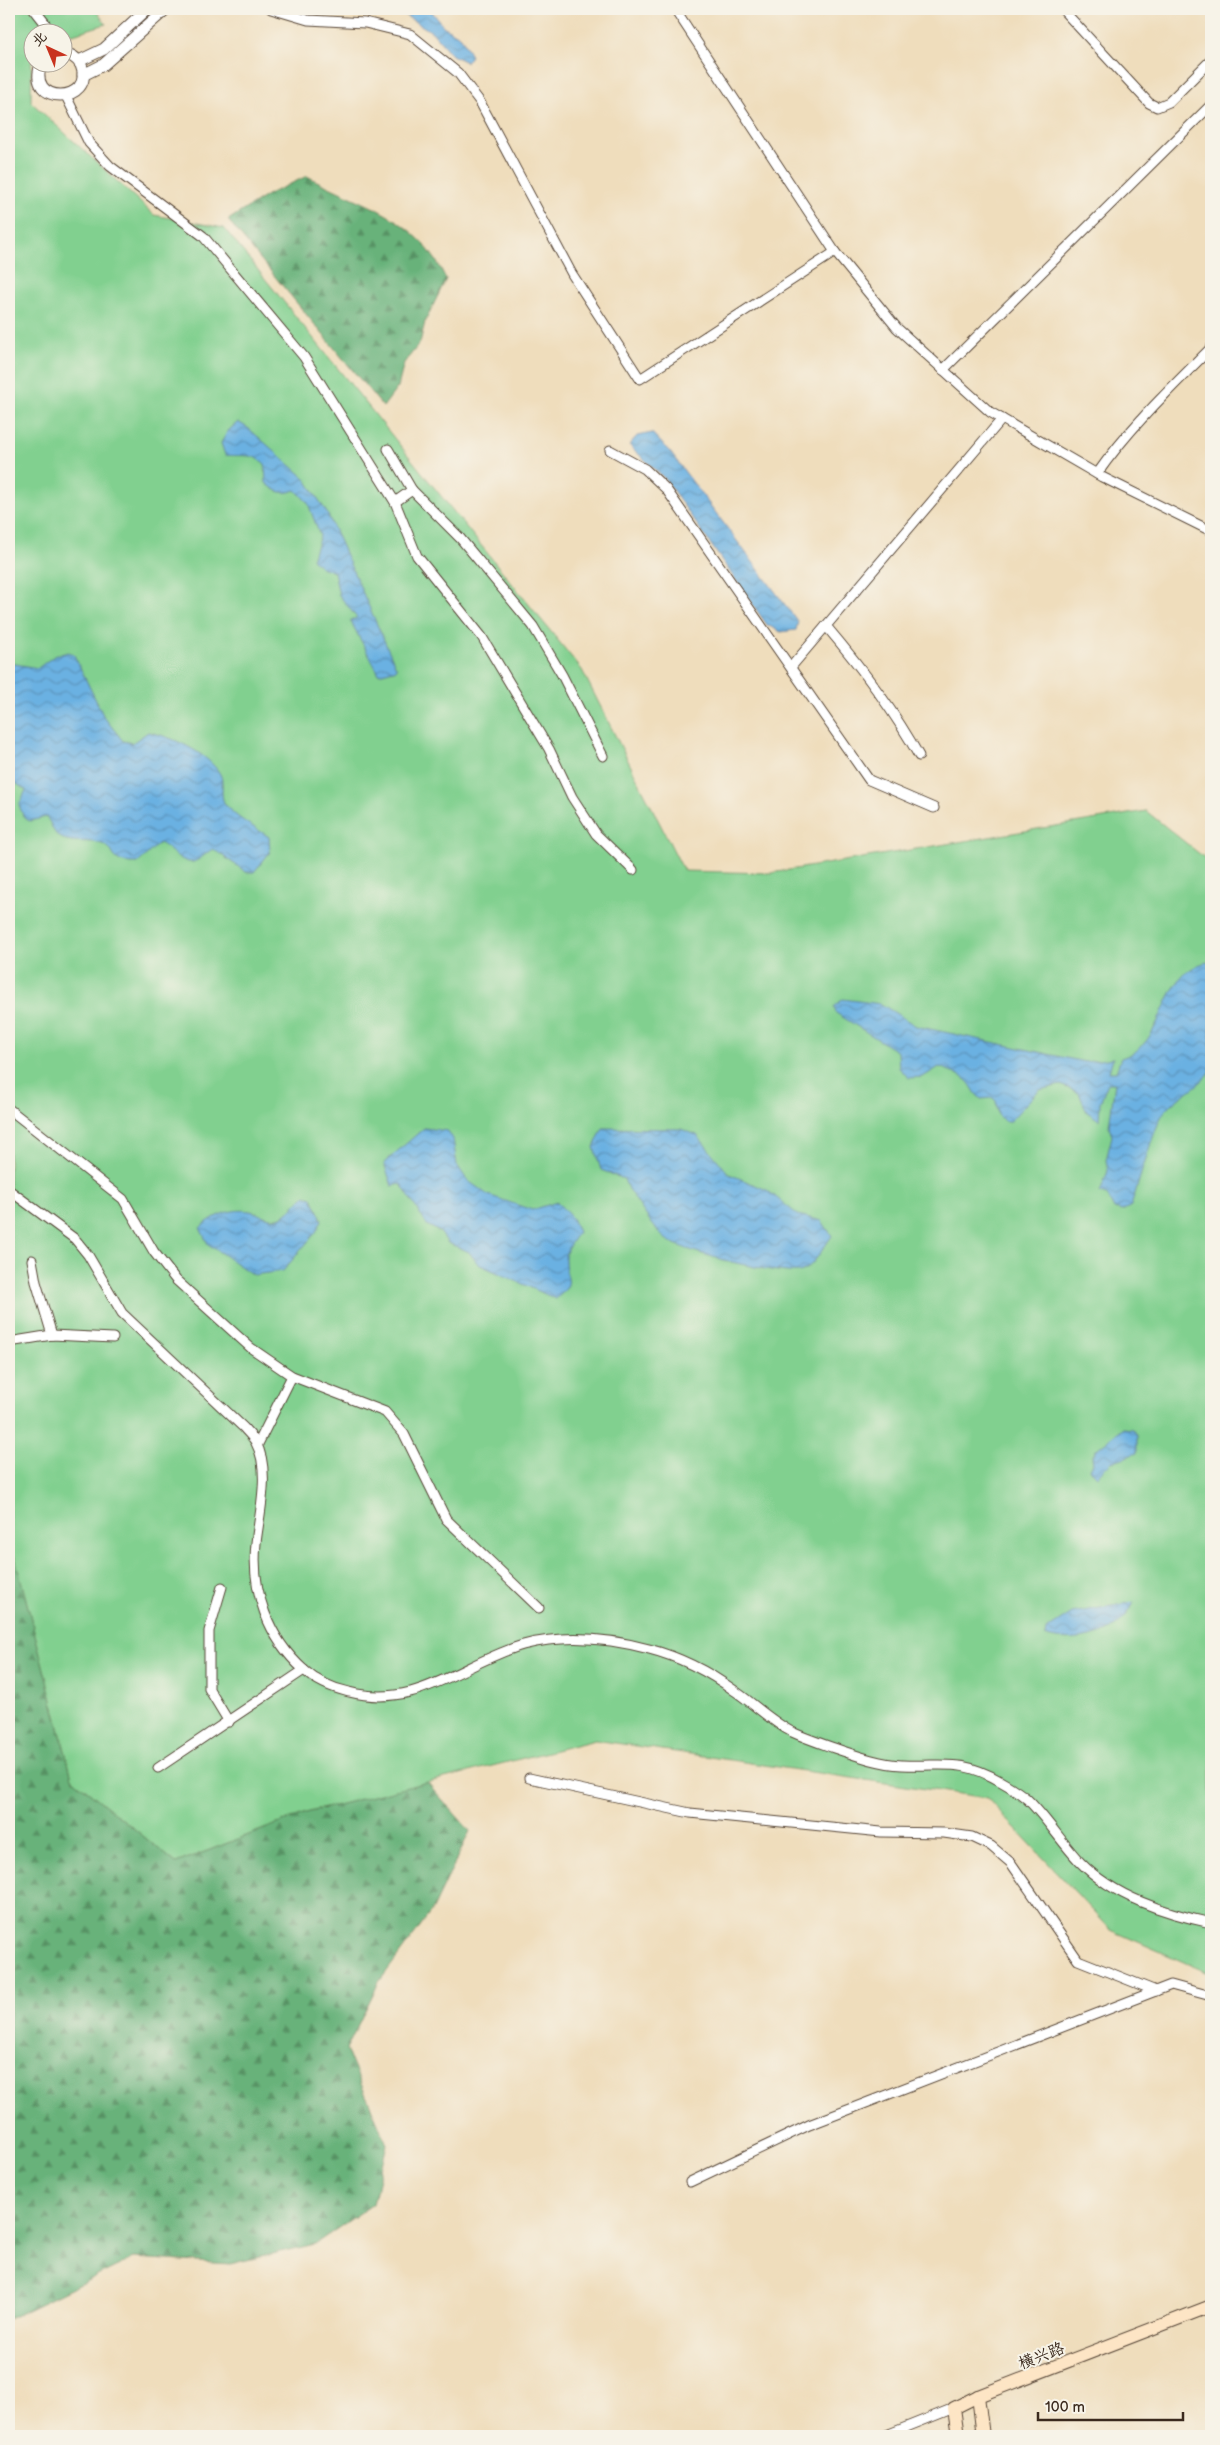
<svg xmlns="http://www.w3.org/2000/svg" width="1220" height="2445" viewBox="0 0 1220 2445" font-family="'Balsamiq Sans','LXGW WenKai TC',sans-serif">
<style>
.grass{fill:#81d08f;stroke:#5e7d56}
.forest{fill:url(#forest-firs);stroke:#526e4c}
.water{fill:url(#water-waves);stroke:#536e80}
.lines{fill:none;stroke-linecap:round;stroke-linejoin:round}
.minor-casing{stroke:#564536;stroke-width:11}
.tertiary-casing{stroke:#564536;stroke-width:13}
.secondary-casing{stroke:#564536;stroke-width:14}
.minor{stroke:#fff;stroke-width:9}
.tertiary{stroke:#fff;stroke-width:11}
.secondary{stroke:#fde5c5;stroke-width:12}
.labels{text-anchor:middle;stroke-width:4;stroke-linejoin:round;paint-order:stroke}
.street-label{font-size:16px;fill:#3b2a1e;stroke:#f7f3e8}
</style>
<defs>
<pattern id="forest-firs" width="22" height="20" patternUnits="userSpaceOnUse" patternTransform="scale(1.25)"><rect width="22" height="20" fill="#68b27a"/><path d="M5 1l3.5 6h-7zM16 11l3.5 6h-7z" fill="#579163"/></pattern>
<pattern id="water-waves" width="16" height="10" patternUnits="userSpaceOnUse" patternTransform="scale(1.25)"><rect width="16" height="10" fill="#6bb1e2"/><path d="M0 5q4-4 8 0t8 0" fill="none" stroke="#5990b7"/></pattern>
</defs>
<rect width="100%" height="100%" fill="#f7f3e8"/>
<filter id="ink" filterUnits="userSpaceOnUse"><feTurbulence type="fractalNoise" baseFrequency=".02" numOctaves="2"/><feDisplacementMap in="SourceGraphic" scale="10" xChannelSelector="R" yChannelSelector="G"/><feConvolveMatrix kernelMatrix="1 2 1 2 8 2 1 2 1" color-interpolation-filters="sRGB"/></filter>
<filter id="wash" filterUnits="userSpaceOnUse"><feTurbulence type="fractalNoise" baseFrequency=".0096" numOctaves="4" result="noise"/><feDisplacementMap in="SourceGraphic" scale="20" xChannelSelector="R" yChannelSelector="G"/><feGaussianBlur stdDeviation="1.12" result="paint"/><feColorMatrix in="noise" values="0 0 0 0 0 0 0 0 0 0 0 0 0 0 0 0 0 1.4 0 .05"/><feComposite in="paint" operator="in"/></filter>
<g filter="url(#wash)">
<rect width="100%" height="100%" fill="#efddbc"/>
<path class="grass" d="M 9,9 L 95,9 L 106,24 L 63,37 L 62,32 L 32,32 L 31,102 L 154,215 L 224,228 L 582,670 L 684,871 L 771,873 L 1146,811 L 1211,863 L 1211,1974 L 1111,1930 L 987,1798 L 595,1740 L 306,1813 L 176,1863 L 72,1778 L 15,1557 L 9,1559 Z"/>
<g class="forest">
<path d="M 307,176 C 363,206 417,215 446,279 L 425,322 L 420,343 L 404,363 L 398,387 L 383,407 L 228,220 L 269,194 Z"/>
<path d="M 15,1557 L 72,1778 L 176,1863 L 306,1813 L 427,1782 L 470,1831 L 433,1909 L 379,1982 L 346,2049 L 387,2144 L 373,2204 L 315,2244 L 230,2264 L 134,2258 L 9,2319 L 9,1559 Z"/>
</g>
<g class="water">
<path d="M 384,9 L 430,9 L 443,26 L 461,37 L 471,56 L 466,62 L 452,55 L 432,32 L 396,10 Z"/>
<path d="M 238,422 L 248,428 L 305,478 L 327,513 L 397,669 L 379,674 L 350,620 L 357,618 L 339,595 L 334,572 L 321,567 L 312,559 L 320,536 L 308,503 L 296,490 C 282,495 277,492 266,483 L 265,464 C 252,452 241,457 225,455 L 221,443 L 228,431 Z"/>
<path d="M 652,433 L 670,452 L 798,622 L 796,630 L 781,632 L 767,625 L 665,479 L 629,445 L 637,436 Z"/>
<path d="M 68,652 L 74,655 L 104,717 L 123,741 L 132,743 L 148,732 C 171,736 208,753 220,774 C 225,783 219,796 225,804 C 235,818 255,827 269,837 L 270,852 L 254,872 L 246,872 L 213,849 C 207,852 200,860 193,862 C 181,864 169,847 159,843 L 138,863 C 106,864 118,849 102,844 C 89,839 73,845 59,837 C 52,832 52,823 46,817 L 30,821 L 24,818 L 19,805 L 26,790 L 9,779 L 9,663 L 38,668 L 54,656 Z"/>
<path d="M 1207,962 L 1211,965 L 1211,1071 C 1200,1087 1179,1095 1165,1111 C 1156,1120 1137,1189 1131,1206 L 1122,1211 L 1114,1209 L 1107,1195 L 1100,1193 L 1108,1171 L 1106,1160 L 1112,1136 L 1109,1126 L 1115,1083 L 1108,1083 L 1100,1103 L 1099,1120 L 1087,1112 L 1079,1093 L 1061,1085 L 1039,1090 L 1010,1121 L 1004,1121 L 998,1115 L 996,1101 L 993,1098 L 981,1099 C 975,1094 973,1088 969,1083 C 961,1074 950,1071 939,1067 L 923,1077 L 909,1078 L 899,1068 L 898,1052 L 836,1013 L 834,1007 L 843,999 L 881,1004 L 916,1026 L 1085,1062 L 1113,1058 L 1109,1072 L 1116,1072 L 1121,1058 C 1168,1046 1157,974 1207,962 Z"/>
<path d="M 424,1128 L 448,1131 L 453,1139 L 457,1165 L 467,1180 L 488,1195 L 532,1210 L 557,1202 L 572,1218 L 578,1232 C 573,1241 564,1250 565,1261 C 566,1282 576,1281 556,1299 L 478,1264 L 469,1252 L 448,1243 L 440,1232 L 427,1225 L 401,1184 L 392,1186 L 384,1163 Z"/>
<path d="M 603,1128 L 681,1129 L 697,1135 L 729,1174 L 767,1190 L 798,1215 L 822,1221 L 832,1236 C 824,1246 813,1269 799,1272 C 776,1275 687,1253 667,1240 C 657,1234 636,1200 628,1189 L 624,1179 L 601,1170 L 594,1147 Z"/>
<path d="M 304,1196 L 312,1198 L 322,1220 L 316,1232 L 283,1271 L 253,1275 L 208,1244 L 200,1228 C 214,1215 231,1208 250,1211 C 261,1213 270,1222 281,1217 C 289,1214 297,1202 304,1196 Z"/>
<path d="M 1123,1428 L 1133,1429 L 1137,1435 L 1137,1453 L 1111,1462 L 1097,1476 L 1090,1469 L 1093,1463 L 1092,1457 L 1097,1449 Z"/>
<path d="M 1134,1602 C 1129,1614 1119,1625 1107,1631 C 1092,1639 1060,1643 1045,1636 L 1046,1630 L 1072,1613 Z"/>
</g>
</g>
<g filter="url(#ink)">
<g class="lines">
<g class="minor-casing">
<g id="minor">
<path d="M 34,9 L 45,23 L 47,32"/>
<path d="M 271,9 L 308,20 L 365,23 L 410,34 L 458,73 L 480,102 L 572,274 L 640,379 L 835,252"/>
<path d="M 675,9 L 835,252 L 897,328 L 990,412 L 1102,477 L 1211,531"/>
<path d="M 1062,9 L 1149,103 L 1157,107 L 1169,102 L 1211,60"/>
<path d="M 66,96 L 89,143 L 110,166 L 203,236 L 304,357 L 395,502 L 417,556 L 482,637 L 549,749 L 572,797 L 596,834 L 633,870"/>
<path d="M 943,370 L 1211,105"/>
<path d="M 388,449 L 412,490"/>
<path d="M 610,450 L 645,469 L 666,489 L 869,780 L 934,808"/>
<path d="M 1097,474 C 1129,428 1171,388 1211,348"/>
<path d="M 395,502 L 412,490 L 460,538 L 533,626 L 562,675 L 603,756"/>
<path d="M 826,626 C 861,667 893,709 919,756"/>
<path d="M 791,667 L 1002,419"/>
<path d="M 9,1109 L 123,1199 L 154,1252 L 176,1280 L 251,1348 L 292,1376 L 385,1412 L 404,1434 L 446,1519 L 539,1608"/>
<path d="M 9,1190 L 75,1239 L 88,1255 L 122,1313 L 244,1428 C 248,1433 254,1438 256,1443 C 271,1470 259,1515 256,1543 C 251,1591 268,1638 304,1670 C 317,1682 332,1688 349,1692 C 418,1710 461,1663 523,1645 C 565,1634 608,1638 649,1649 C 680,1657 709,1672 735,1691 C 754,1704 771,1721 792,1732 C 805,1738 820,1743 834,1748 C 855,1755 879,1764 902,1765 C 944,1767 960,1758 1000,1781 C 1009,1786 1019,1792 1027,1799 C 1045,1816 1062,1843 1080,1862 C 1114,1897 1165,1913 1211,1923"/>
<path d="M 32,1260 L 36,1282 L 52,1335"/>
<path d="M 9,1342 L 52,1335 L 113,1338"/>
<path d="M 258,1444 L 292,1376"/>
<path d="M 222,1587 L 209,1631 L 209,1689 L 229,1722"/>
<path d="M 158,1768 L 304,1670"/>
<path d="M 529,1778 L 690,1813 L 881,1832 L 944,1833 L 972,1837 L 991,1846 L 1011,1863 L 1078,1960 L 1156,1991"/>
<path d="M 690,2182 L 809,2125 L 1171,1985 L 1211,1996"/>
<path d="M 884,2436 L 954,2408"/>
</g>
</g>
<g class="tertiary-casing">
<g id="tertiary">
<path d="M 79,61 L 104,49 L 147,9"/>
<path d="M 42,62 C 23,107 97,104 81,65 C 77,58 71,54 62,53"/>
<path d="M 83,75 L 103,65 L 166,9"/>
</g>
</g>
<g class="secondary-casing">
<g id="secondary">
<path d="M 978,2396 L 983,2436"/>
<path d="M 958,2436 L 954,2408 L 978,2396 L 1211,2306"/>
</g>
</g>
<use href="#minor" class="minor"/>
<use href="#tertiary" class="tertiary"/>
<use href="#secondary" class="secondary"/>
</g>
</g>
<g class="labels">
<g class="street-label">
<text transform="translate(1041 2355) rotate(-21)" y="6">横兴路</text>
</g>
</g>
<rect width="1220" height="2445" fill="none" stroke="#f7f3e8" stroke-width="30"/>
<g transform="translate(48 48) rotate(316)"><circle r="24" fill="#f7f3e8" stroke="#aca397"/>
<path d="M0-4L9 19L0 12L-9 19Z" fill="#c8321e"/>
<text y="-8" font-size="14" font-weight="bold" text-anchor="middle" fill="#3b2a1e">北</text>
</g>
<path d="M1038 2412v8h145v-8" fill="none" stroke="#3b2a1e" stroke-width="2.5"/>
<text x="1045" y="2412" font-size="15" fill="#3b2a1e" stroke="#f7f3e8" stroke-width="4" paint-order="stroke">100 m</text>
</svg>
